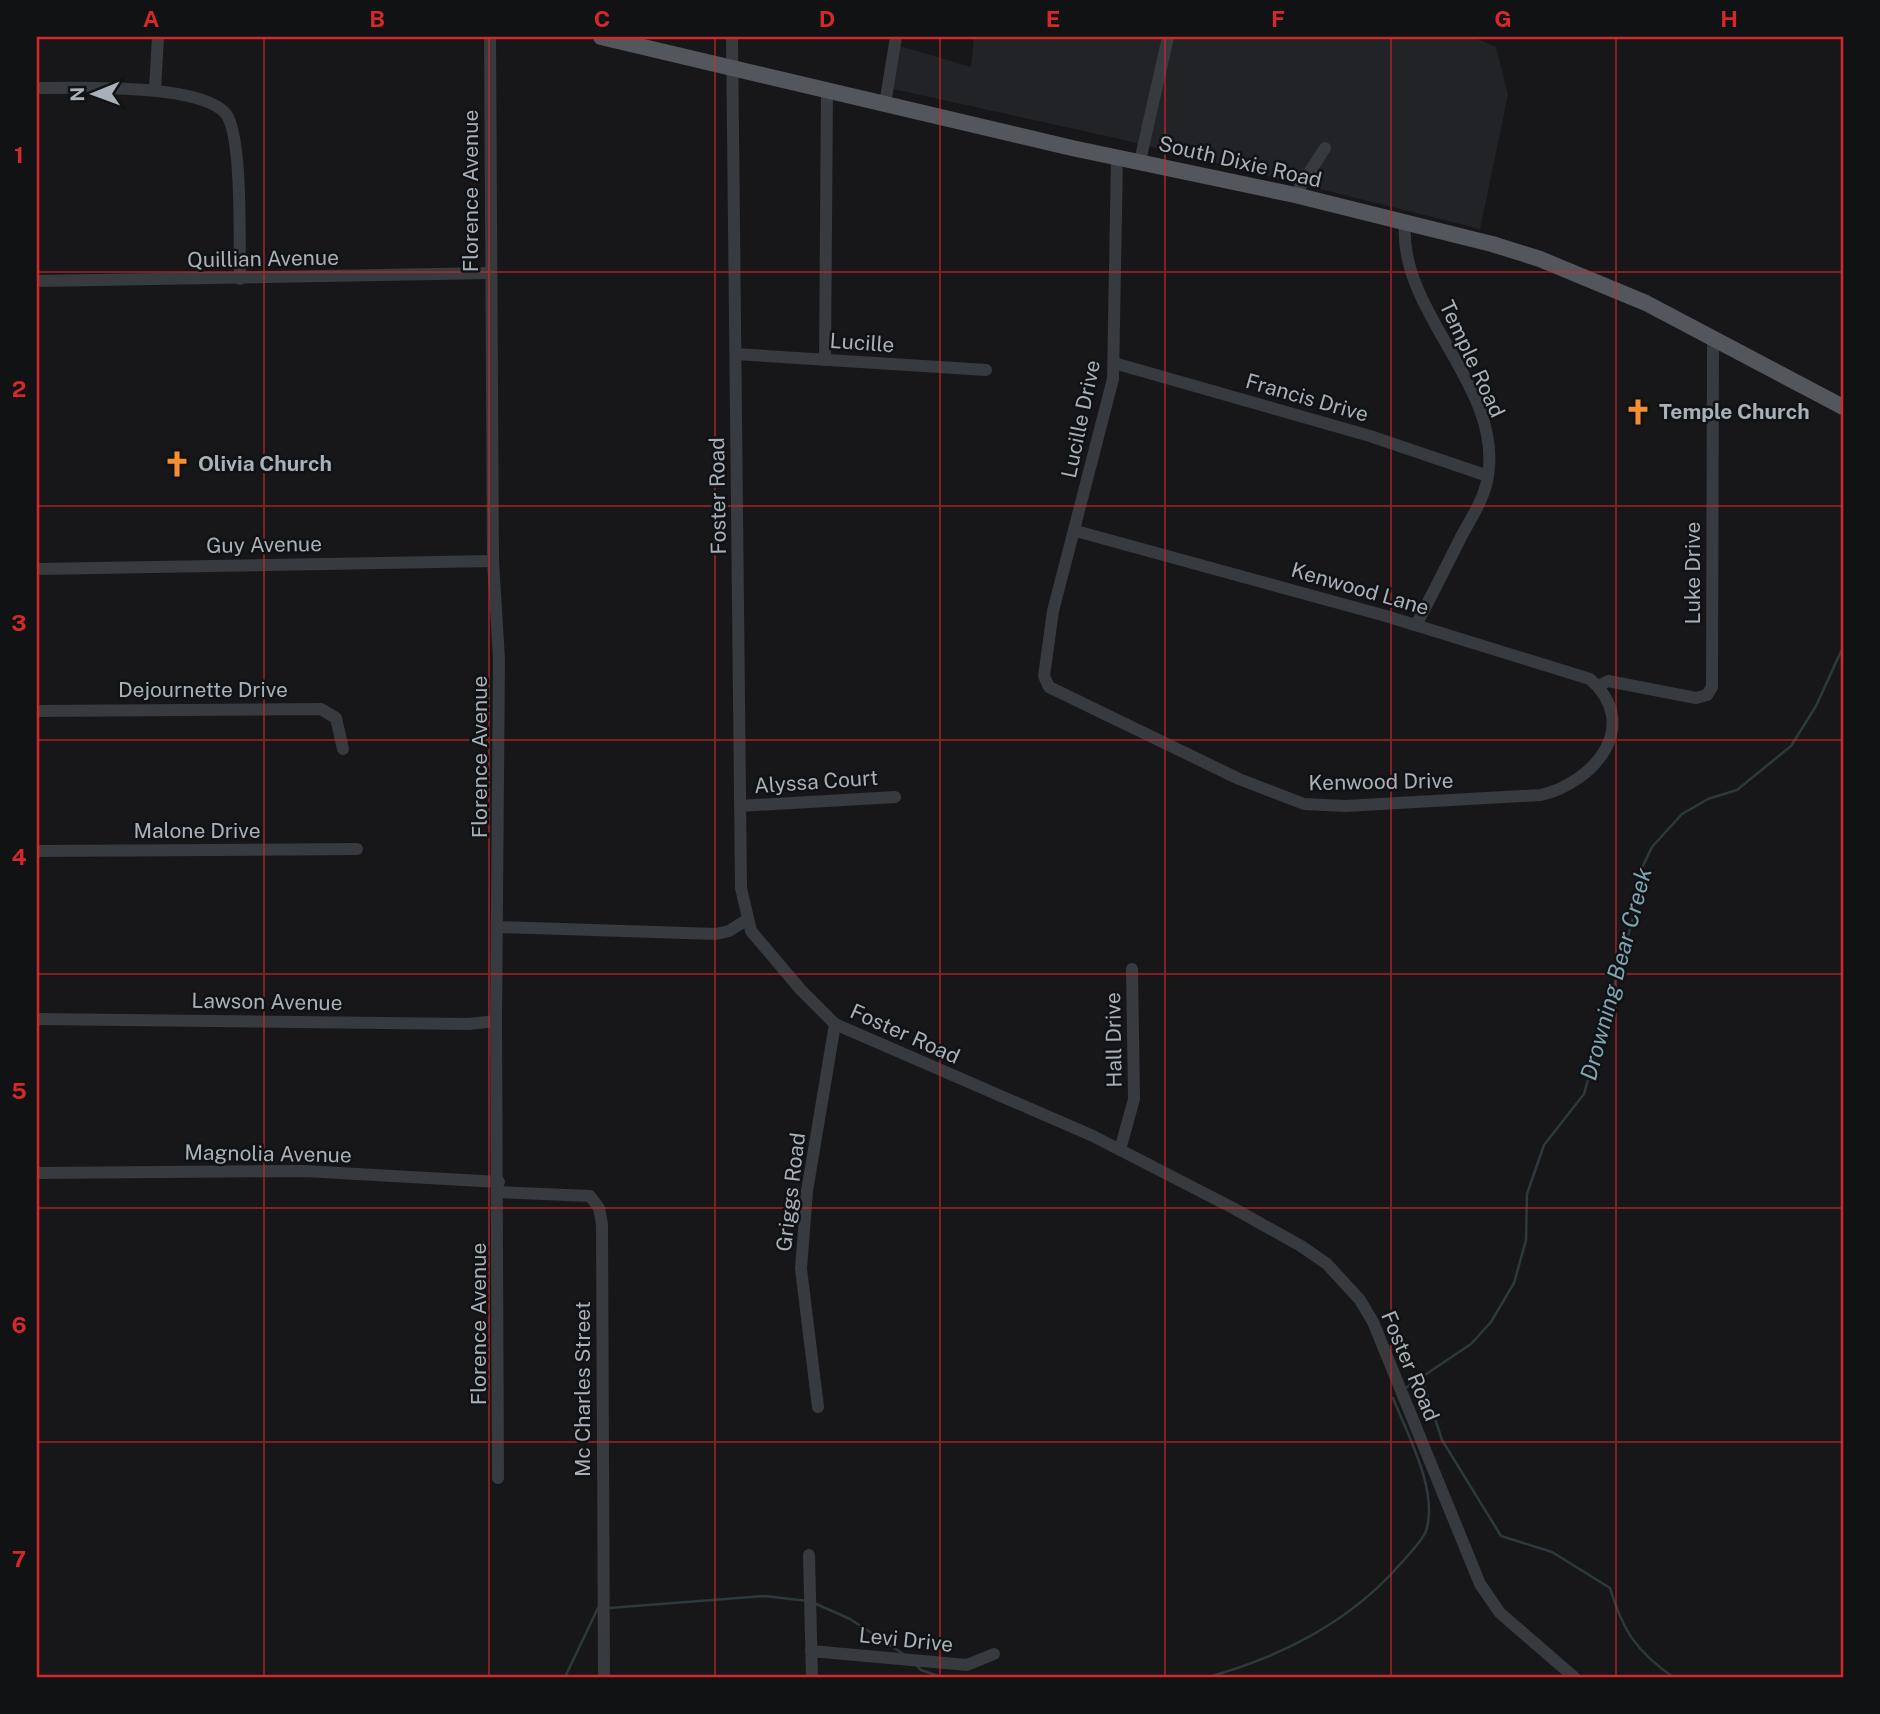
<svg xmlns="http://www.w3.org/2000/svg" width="1880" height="1714" viewBox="0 0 1880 1714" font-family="'Public Sans',sans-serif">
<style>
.built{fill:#222326}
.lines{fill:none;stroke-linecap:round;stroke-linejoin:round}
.stream{stroke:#2c393d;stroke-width:2.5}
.minor{stroke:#373a3e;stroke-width:12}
.major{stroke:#53575d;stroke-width:16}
.grid{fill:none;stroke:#d62828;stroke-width:2;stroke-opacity:0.55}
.labels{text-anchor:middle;stroke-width:5;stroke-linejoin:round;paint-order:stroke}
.street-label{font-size:21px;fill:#a8b0b9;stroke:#111214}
.poi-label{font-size:21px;font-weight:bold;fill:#a8b0b9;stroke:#111214;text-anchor:start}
.water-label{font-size:23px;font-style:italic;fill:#7fa5b4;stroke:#111214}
.neatline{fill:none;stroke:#d62828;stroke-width:2.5}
.grid-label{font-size:23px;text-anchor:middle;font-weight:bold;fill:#d62828}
</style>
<rect width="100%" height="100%" fill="#171719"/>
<path class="built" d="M 974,37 L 1473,37 L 1496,47 L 1508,95 L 1480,229 L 1120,139 L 893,89 L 900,46 L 971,67 Z"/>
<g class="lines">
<g class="stream">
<path d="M 1421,1376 L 1442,1440 L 1501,1536 L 1552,1552 L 1610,1588 C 1623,1631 1636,1651 1673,1677"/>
<path d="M 1407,1387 L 1471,1344 L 1491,1322 L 1514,1283 L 1526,1240 L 1527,1194 L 1544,1145 L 1584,1094 L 1633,918 L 1639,874 L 1652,847 L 1682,814 L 1708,799 L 1737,790 L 1791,746 L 1816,706 L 1843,647"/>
<path d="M 814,1603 L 850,1619 L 905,1655"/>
<path d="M 609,1608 L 764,1596 L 808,1601"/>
<path d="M 915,1664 L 921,1670 L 941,1677"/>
<path d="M 565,1677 L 598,1608"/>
<path d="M 1208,1677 C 1284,1656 1352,1621 1403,1561 C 1410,1553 1422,1541 1426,1531 C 1439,1491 1407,1434 1393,1398"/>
</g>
<g class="minor">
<path d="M 490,37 L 493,561 L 499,659 L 496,1021 L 498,1478"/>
<path d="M 732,37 L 741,888 L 751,931 L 801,990 L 835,1024 L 1093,1136 L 1233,1208 L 1301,1246 L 1327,1264 L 1360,1300 L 1373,1322 L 1480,1584 L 1500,1613 L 1574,1677"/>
<path d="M 37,88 C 76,88 201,83 226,114 C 243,136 239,247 240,279"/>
<path d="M 155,90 L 158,37"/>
<path d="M 885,104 L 896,37"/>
<path d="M 1140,161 L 1168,37"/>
<path d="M 1295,195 L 1325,148"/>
<path d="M 1405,223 C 1398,313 1503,386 1488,476 C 1485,497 1472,517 1462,535 C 1447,565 1432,595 1416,625"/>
<path d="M 37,281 L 491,273"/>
<path d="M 736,354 L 986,370"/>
<path d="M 825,360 L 827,92"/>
<path d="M 1114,363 L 1370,436 L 1488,476"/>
<path d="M 1076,531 L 1386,616 L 1590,679 C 1642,725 1595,782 1541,795 L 1345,806 L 1304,804 L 1239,779 L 1049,687 L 1044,676 L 1053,611 L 1113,379 L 1117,157"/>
<path d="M 37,569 L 493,561"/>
<path d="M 1598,686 L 1608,681 L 1696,698 L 1707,695 L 1712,687 L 1713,347 L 1716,338"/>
<path d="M 37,711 L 321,709 L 336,718 L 343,749"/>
<path d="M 740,806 L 895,797"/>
<path d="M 37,851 L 357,849"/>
<path d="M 497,927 L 716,934 L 729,931 L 748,919"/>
<path d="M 37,1019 L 468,1024 L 496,1021"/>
<path d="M 1120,1150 L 1134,1099 L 1132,969"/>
<path d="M 37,1173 L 304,1171 L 499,1182"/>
<path d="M 499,1192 L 590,1196 L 599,1208 L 602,1224 L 604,1677"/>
<path d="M 818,1407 L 801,1269 L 807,1191 L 835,1024"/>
<path d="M 809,1555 L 812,1677"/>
<path d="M 811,1651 L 967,1665 L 994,1654"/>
</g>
<path class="major" d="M 601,37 L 1072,148 L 1295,195 L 1492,244 L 1540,259 L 1646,303 L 1843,407"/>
</g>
<path class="grid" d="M 264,37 L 264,1677M 489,37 L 489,1677M 715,37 L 715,1677M 940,37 L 940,1677M 1165,37 L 1165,1677M 1391,37 L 1391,1677M 1616,37 L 1616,1677M 37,272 L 1843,272M 37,506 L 1843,506M 37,740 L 1843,740M 37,974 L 1843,974M 37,1208 L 1843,1208M 37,1442 L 1843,1442"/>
<defs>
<g id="church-bare" transform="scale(2.1)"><path d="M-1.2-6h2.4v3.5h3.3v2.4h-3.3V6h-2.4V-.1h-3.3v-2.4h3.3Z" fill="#f58f32" stroke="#111214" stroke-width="2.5" paint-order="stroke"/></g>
</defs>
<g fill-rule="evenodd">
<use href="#church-bare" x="1638" y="412"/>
<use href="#church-bare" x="177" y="464"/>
</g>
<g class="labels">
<g class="street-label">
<text transform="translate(1240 162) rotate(13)" y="7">South Dixie Road</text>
<text transform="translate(471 191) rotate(-90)" y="7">Florence Avenue</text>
<text transform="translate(263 259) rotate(-1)" y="7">Quillian Avenue</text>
<text transform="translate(862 343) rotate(4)" y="7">Lucille</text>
<text transform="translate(1472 359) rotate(65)" y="7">Temple Road</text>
<text transform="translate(1307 398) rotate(16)" y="7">Francis Drive</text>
<text transform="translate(1081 419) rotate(-78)" y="7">Lucille Drive</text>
<text transform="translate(718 496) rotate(-91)" y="7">Foster Road</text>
<text transform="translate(264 545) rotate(-1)" y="7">Guy Avenue</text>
<text transform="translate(1693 573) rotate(-90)" y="7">Luke Drive</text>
<text transform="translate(1360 589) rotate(16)" y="7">Kenwood Lane</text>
<text x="203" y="697">Dejournette Drive</text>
<text transform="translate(480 757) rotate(-90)" y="7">Florence Avenue</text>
<text transform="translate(816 782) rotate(-4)" y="7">Alyssa Court</text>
<text transform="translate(1381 782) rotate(-1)" y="7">Kenwood Drive</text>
<text x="197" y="838">Malone Drive</text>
<text transform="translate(267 1002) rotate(1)" y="7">Lawson Avenue</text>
<text transform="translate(905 1034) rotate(24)" y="7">Foster Road</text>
<text transform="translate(1114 1040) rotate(-91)" y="7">Hall Drive</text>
<text transform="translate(268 1154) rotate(1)" y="7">Magnolia Avenue</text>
<text transform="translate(791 1192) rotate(-83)" y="7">Griggs Road</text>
<text transform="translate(479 1324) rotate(-90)" y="7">Florence Avenue</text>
<text transform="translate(1410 1366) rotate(67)" y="7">Foster Road</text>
<text transform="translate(583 1389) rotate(-90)" y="7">Mc Charles Street</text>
<text transform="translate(906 1640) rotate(6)" y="7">Levi Drive</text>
</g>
<g class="poi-label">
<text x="1659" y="419">Temple Church</text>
<text x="198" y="471">Olivia Church</text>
</g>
<g class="water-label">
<text transform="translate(1616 974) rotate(-75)" y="8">Drowning Bear Creek</text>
</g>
</g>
<rect width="1880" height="1714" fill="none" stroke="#111214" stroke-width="77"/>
<g transform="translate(94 94) rotate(269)" stroke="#111214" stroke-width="5" paint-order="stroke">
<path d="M0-5L12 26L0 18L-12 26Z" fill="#a8b0b9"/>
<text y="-10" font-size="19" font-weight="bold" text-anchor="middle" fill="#a8b0b9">N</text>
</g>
<rect x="38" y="38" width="1804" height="1638" class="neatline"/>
<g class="grid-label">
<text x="151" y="27">A</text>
<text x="377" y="27">B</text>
<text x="602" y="27">C</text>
<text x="827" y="27">D</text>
<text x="1053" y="27">E</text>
<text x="1278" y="27">F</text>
<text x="1503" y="27">G</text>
<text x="1729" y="27">H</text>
<text x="19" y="163">1</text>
<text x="19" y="397">2</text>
<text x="19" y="631">3</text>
<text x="19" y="865">4</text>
<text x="19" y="1099">5</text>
<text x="19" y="1333">6</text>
<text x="19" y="1567">7</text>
</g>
</svg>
